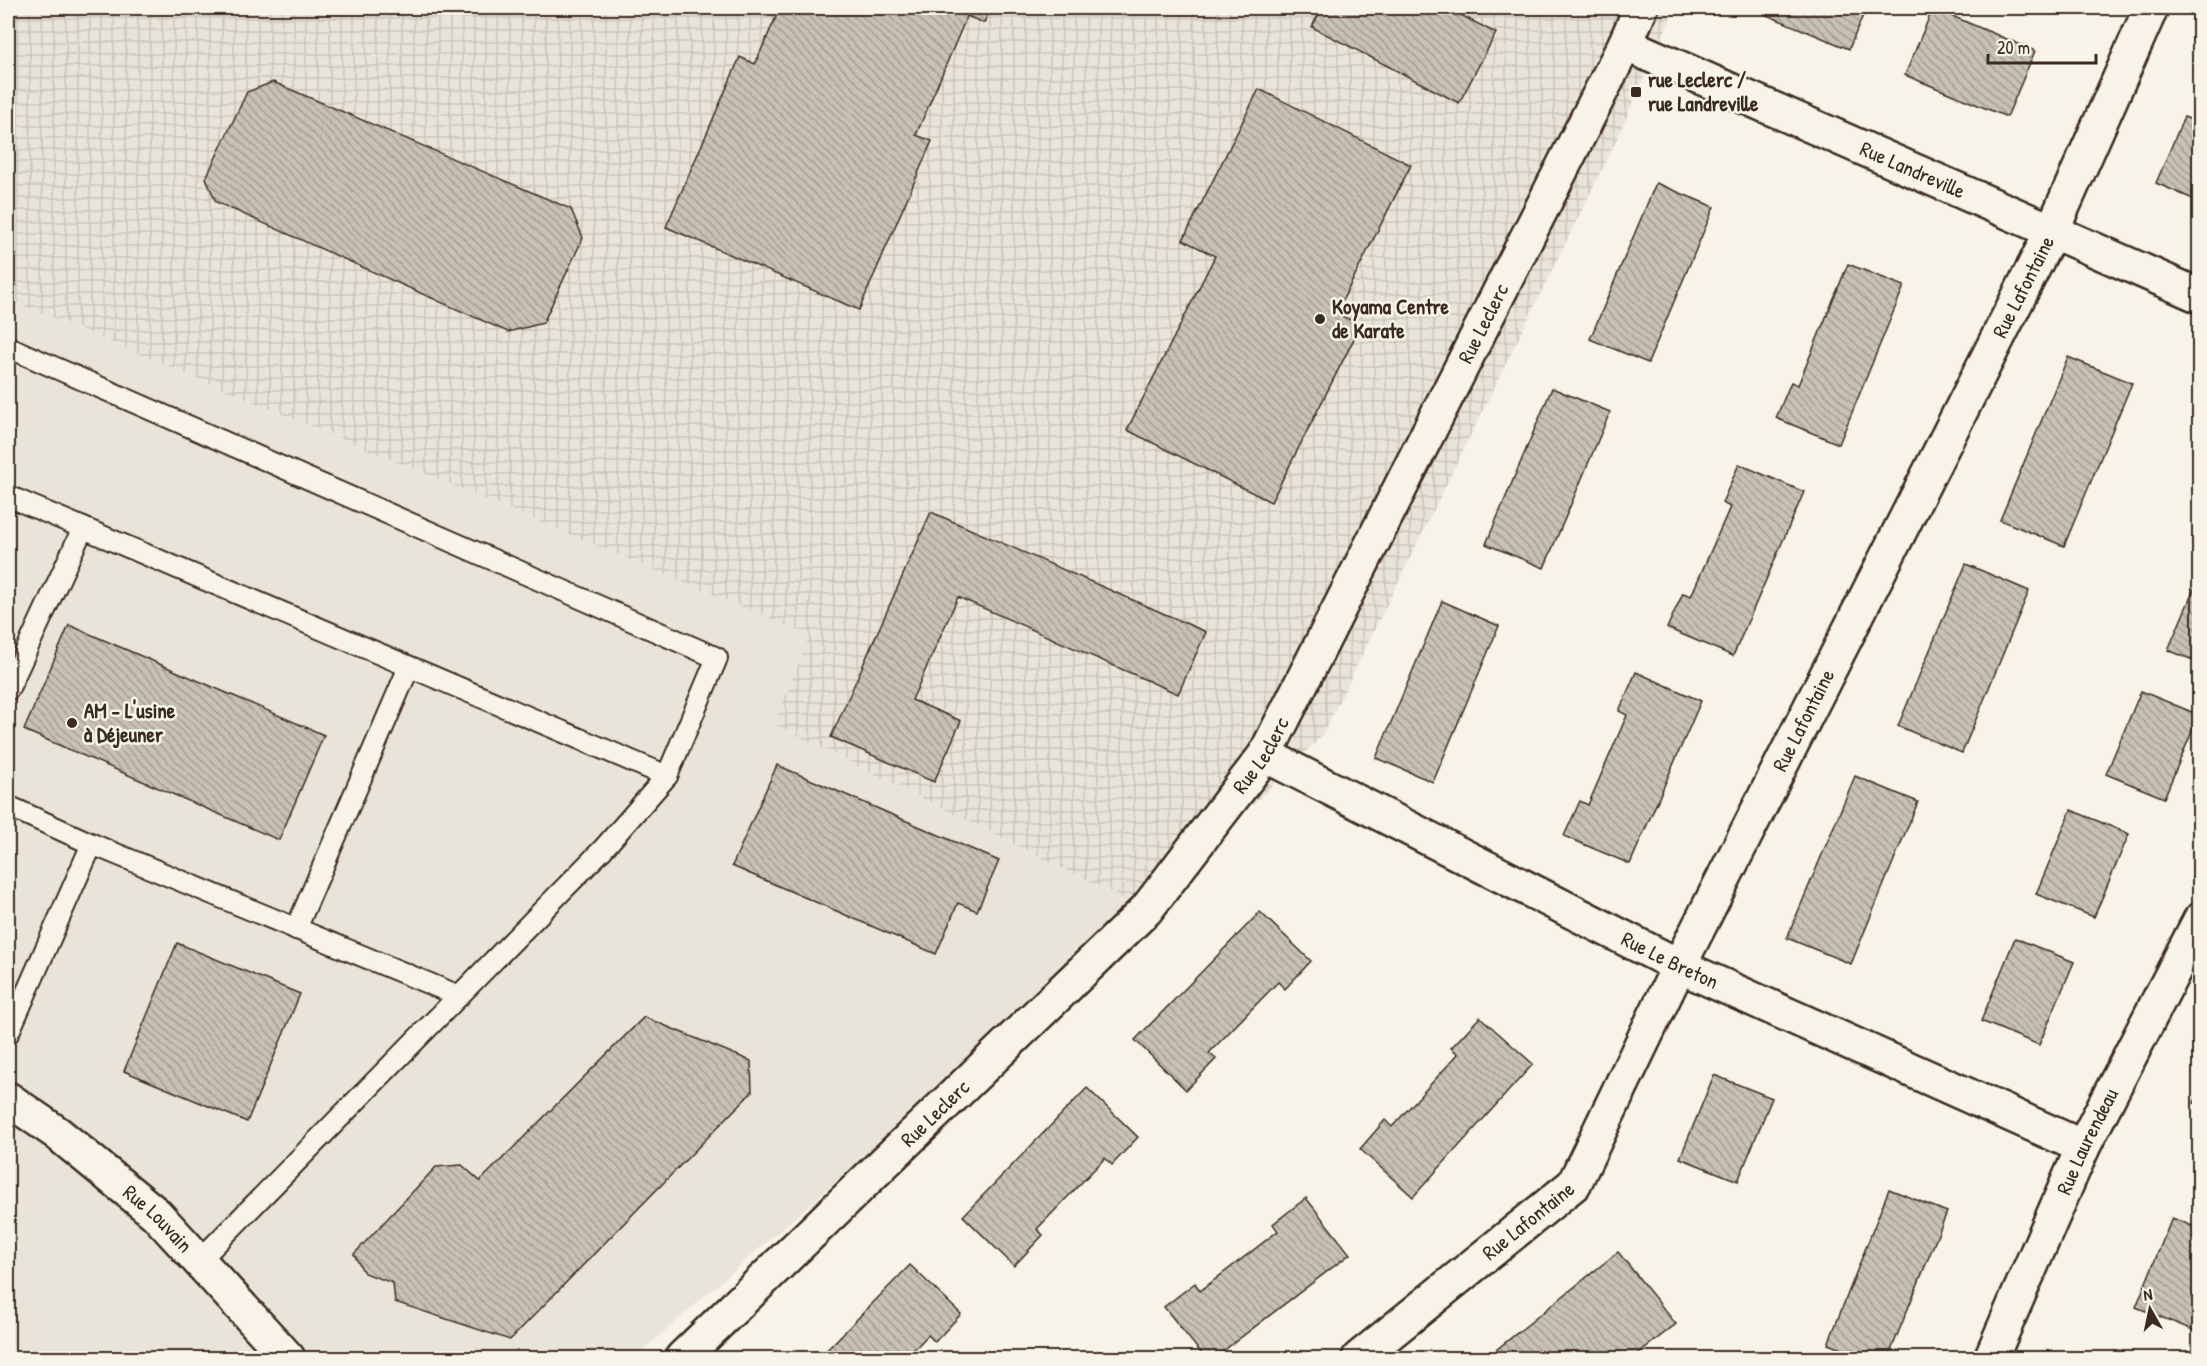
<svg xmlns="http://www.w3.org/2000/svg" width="2207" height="1366" viewBox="0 0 2207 1366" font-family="'Patrick Hand',sans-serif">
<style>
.built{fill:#e9e4d9}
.industrial{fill:url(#industrial-grid)}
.building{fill:url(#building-back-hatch);stroke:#3b2a1e;stroke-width:1.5}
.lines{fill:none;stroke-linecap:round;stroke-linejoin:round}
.service-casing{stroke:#3b2a1e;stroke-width:24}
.minor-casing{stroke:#3b2a1e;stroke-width:38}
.tertiary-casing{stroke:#3b2a1e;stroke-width:38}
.service{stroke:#f7f3e8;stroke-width:20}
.minor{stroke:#f7f3e8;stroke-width:33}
.tertiary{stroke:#f7f3e8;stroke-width:33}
.poi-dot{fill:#3b2a1e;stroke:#f7f3e8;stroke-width:2}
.labels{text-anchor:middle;stroke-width:5;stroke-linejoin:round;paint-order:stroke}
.poi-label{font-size:21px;font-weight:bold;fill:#3b2a1e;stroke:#f7f3e8;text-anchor:start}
.street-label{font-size:21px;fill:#3b2a1e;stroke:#f7f3e8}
</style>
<defs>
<pattern id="industrial-grid" width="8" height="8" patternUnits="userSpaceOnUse" patternTransform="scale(1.5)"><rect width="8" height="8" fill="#e9e4d9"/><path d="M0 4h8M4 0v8" fill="none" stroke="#c9c4ba"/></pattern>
<pattern id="building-back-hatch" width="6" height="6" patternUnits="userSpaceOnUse" patternTransform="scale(1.5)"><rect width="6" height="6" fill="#c8c1b6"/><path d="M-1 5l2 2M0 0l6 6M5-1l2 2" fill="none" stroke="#a49d93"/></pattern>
</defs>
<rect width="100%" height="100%" fill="#f7f3e8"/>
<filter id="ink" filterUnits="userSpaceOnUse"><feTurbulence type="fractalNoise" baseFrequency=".0167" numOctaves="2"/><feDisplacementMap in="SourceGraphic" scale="12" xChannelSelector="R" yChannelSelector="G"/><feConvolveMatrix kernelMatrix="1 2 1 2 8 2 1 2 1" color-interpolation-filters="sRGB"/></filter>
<g filter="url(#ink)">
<path class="built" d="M 8,299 L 811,635 L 774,724 L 1146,910 L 634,1358 L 8,1358 Z"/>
<path class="industrial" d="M 8,8 L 1675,8 L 1615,143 L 1322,736 L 1146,910 L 774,724 L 810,635 L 8,299 Z"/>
<g class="building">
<path d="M 780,8 L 990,8 L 984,23 L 967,16 L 916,135 L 932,141 L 859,310 L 666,227 L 740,57 L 755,64 Z"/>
<path d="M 1322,8 L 1447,8 L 1496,33 L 1459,103 L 1312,27 Z"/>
<path d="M 1750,8 L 1866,8 L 1849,49 Z"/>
<path d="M 1933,8 L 2035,51 L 2007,117 L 1905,75 Z"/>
<path d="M 273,82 L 571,209 L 583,238 L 543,323 L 508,332 L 216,202 L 206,178 L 247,92 Z"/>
<path d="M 1259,89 L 1411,165 L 1336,313 L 1361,325 L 1271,502 L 1127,430 L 1215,256 L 1183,240 Z"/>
<path d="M 2184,117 L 2200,123 L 2200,202 L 2156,183 Z"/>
<path d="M 1656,183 L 1714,207 L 1648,363 L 1590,339 Z"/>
<path d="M 1848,264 L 1904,286 L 1839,444 L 1776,418 L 1791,382 L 1798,385 Z"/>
<path d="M 2068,357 L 2132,383 L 2064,546 L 2000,520 Z"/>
<path d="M 1552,388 L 1610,412 L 1544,568 L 1486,544 Z"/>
<path d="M 1739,464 L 1804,492 L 1733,656 L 1667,628 L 1683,593 L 1691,596 L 1730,507 L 1722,503 Z"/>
<path d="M 931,512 L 1206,632 L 1178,694 L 958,597 L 912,700 L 961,721 L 934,782 L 831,737 Z"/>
<path d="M 1966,564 L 2029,591 L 1962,753 L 1898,726 Z"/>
<path d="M 2200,575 L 2200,663 L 2168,650 Z"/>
<path d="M 1442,601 L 1499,626 L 1433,782 L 1376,758 Z"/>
<path d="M 69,625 L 324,735 L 279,840 L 24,730 Z"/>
<path d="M 1636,672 L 1701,701 L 1630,864 L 1564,836 L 1580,801 L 1588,805 L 1627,715 L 1619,711 Z"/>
<path d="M 2141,691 L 2199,715 L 2164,798 L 2106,774 Z"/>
<path d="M 777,765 L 999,861 L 977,911 L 958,903 L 936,954 L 732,866 Z"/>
<path d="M 1855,776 L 1918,802 L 1851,964 L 1787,938 Z"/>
<path d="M 2071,810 L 2129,834 L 2094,917 L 2036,894 Z"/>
<path d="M 1260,912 L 1311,961 L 1285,989 L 1278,982 L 1209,1053 L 1216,1059 L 1186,1090 L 1135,1040 Z"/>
<path d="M 2015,938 L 2074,962 L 2039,1045 L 1981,1021 Z"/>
<path d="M 177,943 L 300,994 L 247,1122 L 124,1071 Z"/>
<path d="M 644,1017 L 751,1061 L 752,1092 L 510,1340 L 395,1302 L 393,1283 L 364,1273 L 354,1254 L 436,1167 L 462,1165 L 480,1181 Z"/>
<path d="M 1480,1017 L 1533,1064 L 1413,1197 L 1360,1149 L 1385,1120 L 1392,1127 L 1458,1054 L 1451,1048 Z"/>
<path d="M 1714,1075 L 1772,1098 L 1738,1181 L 1680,1158 Z"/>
<path d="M 1087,1088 L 1138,1137 L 1112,1165 L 1105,1158 L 1037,1229 L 1043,1235 L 1014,1266 L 963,1216 Z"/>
<path d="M 2200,1089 L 2200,1105 L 2194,1103 Z"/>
<path d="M 1889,1189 L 1947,1212 L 1888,1358 L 1865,1358 L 1828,1344 Z"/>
<path d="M 1306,1198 L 1350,1254 L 1214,1358 L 1205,1358 L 1164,1307 L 1195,1283 L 1200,1291 L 1278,1231 L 1273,1224 Z"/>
<path d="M 2172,1218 L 2200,1229 L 2200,1333 L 2136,1307 Z"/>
<path d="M 1618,1252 L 1676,1324 L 1632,1358 L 1486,1358 Z"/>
<path d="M 910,1265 L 961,1314 L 935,1342 L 928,1335 L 906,1358 L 819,1358 Z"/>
</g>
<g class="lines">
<g class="service-casing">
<g id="service">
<path d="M 8,347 L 717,658 L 667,776 L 603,849 L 199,1261"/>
<path d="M 8,496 L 667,776"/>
<path d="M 8,690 L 83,528"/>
<path d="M 8,806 L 92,844"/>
<path d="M 296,929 L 409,667"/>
<path d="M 8,1034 L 92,844 L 459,996"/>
</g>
</g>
<g class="minor-casing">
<g id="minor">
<path id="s1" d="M 1625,44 L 2200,296"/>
<path id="s2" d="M 1265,755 L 1679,966 L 2083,1147"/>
<path id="s3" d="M 8,1099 L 57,1133 L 156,1214 L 288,1358"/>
<path id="s4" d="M 1359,1358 L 1574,1184 L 1679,966 L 2052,231 L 2151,8"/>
<path id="s5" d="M 1991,1358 L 2083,1147 L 2200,920"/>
</g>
</g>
<g class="tertiary-casing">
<g id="tertiary">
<path id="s6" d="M 682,1358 L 1146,910 L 1265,755 L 1625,44 L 1641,8"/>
</g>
</g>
<use href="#service" class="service"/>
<use href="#minor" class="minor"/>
<use href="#tertiary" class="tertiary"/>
</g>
</g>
<g class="poi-dot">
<rect x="1630" y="86" width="12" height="12" rx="3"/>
<circle cx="1320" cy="319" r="6"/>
<circle cx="72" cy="723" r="6"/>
</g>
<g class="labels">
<g class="poi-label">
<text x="1648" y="87">rue Leclerc /<tspan x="1648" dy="24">rue Landreville</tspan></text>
<text x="1332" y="314">Koyama Centre<tspan x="1332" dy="24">de Karate</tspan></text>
<text x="84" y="718">AM - L'usine<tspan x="84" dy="24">à Déjeuner</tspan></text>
</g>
<g class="street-label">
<text dy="7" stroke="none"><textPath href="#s1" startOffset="314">Rue Landreville</textPath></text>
<text dy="7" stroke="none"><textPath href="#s4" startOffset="1280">Rue Lafontaine</textPath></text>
<text dy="7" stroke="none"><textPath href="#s6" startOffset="1324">Rue Leclerc</textPath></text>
<text dy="7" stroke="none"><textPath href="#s4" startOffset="794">Rue Lafontaine</textPath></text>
<text dy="7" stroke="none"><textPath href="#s6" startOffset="838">Rue Leclerc</textPath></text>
<text dy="7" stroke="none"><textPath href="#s2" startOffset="454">Rue Le Breton</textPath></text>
<text dy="7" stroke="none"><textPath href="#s6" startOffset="352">Rue Leclerc</textPath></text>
<text dy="7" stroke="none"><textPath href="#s5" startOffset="237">Rue Laurendeau</textPath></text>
<text dy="7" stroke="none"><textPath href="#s3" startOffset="192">Rue Louvain</textPath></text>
<text dy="7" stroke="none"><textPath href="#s4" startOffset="218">Rue Lafontaine</textPath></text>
</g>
</g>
<rect width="2207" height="1366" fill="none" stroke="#f7f3e8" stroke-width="30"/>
<rect x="15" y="15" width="2177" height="1336" fill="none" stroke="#3b2a1e" stroke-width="2" filter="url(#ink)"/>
<g transform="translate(2150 1309) rotate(351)" stroke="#f7f3e8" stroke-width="4.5" paint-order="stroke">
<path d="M0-4.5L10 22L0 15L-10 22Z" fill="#3b2a1e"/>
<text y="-9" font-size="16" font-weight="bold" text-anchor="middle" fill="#3b2a1e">N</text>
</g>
<path d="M1988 54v9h108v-9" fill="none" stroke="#3b2a1e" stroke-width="3"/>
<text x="1997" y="54" font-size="18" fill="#3b2a1e" stroke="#f7f3e8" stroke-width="4.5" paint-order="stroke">20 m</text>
</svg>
